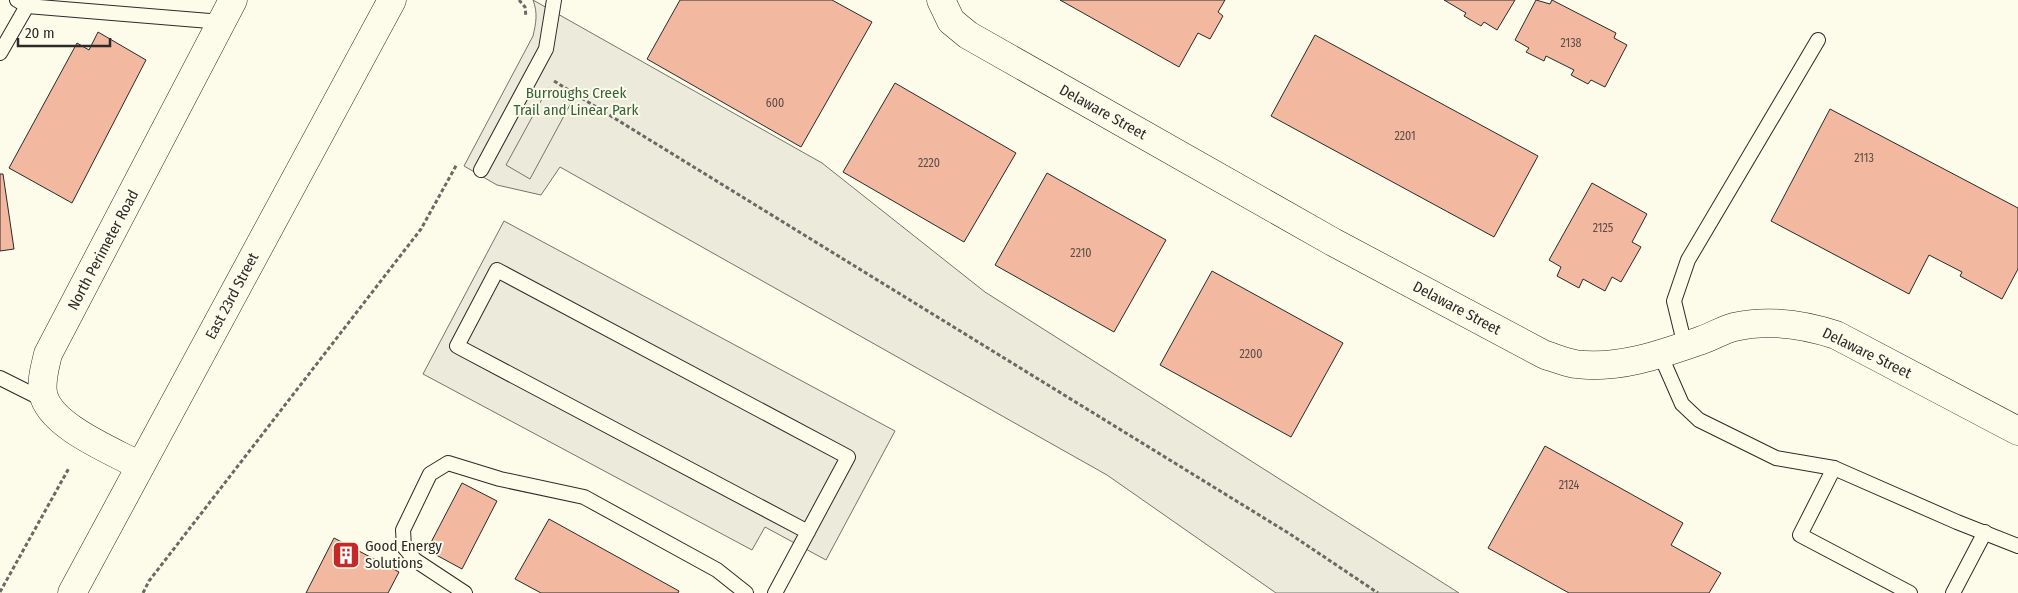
<svg xmlns="http://www.w3.org/2000/svg" width="2018" height="593" viewBox="0 0 2018 593" font-family="'Fira Sans Condensed',sans-serif">
<style>
.green{fill:#ecebdb;stroke:#74746e}
.parking{fill:#eceadb;stroke:#74746e}
.building{fill:#f2b8a0;stroke:#2b2b2b}
.lines{fill:none;stroke-linecap:round;stroke-linejoin:round}
.lane-casing{stroke:#2b2b2b;stroke-width:16}
.street-casing{stroke:#2b2b2b;stroke-width:29}
.primary-casing{stroke:#2b2b2b;stroke-width:29}
.path{stroke:#6a6964;stroke-width:3;stroke-dasharray:4 2.5;stroke-linecap:butt}
.lane{stroke:#fdfbea;stroke-width:14}
.street{stroke:#fdfbea;stroke-width:28}
.primary{stroke:#fdfbea;stroke-width:28}
.labels{text-anchor:middle;stroke-width:4;stroke-linejoin:round;paint-order:stroke}
.number-label{font-size:12px;fill:#5d4e48}
.park-label{font-size:15px;fill:#34623c;stroke:#fdfbea}
.street-label{font-size:15px;fill:#2b2b2b;stroke:#fdfbea}
.poi-label{font-size:15px;fill:#2b2b2b;stroke:#fdfbea;text-anchor:start}
</style>
<rect width="100%" height="100%" fill="#fdfbea"/>
<path class="green" d="M 533,0 L 822,163 L 985,292 L 1459,593 L 1276,593 L 1107,475 L 560,167 L 541,195 L 497,185 L 464,166 L 533,36 C 536,23 538,13 533,0 Z"/>
<g class="parking">
<path d="M 548,88 L 572,101 L 530,179 L 506,165 Z"/>
<path d="M 504,221 L 895,431 L 826,560 L 765,527 L 752,550 L 423,374 Z"/>
</g>
<g class="building">
<path d="M 680,0 L 832,0 L 872,22 L 801,147 L 647,59 Z"/>
<path d="M 1060,0 L 1225,0 L 1218,12 L 1223,16 L 1210,39 L 1198,33 L 1179,67 Z"/>
<path d="M 1444,0 L 1515,0 L 1497,30 L 1484,22 L 1481,26 L 1464,16 L 1466,13 Z"/>
<path d="M 1536,0 L 1550,4 L 1552,0 L 1616,33 L 1614,38 L 1627,45 L 1605,87 L 1591,80 L 1588,84 L 1571,75 L 1574,70 L 1546,56 L 1544,61 L 1526,52 L 1529,48 L 1515,40 Z"/>
<path d="M 98,32 L 146,60 L 72,203 L 9,168 L 77,43 L 89,50 Z"/>
<path d="M 1315,35 L 1538,156 L 1494,237 L 1271,116 Z"/>
<path d="M 895,83 L 1016,153 L 964,242 L 843,172 Z"/>
<path d="M 1830,109 L 2018,208 L 2018,269 L 2002,299 L 1960,276 L 1962,272 L 1929,255 L 1909,294 L 1771,221 Z"/>
<path d="M 1047,173 L 1166,240 L 1114,332 L 995,265 Z"/>
<path d="M 0,174 L 3,174 L 14,249 L 0,251 Z"/>
<path d="M 1592,183 L 1647,214 L 1632,242 L 1641,247 L 1621,282 L 1612,277 L 1605,291 L 1583,279 L 1579,288 L 1557,276 L 1561,267 L 1549,260 Z"/>
<path d="M 1212,271 L 1343,343 L 1291,437 L 1160,365 Z"/>
<path d="M 1545,446 L 1683,523 L 1671,545 L 1721,573 L 1709,593 L 1569,593 L 1488,548 Z"/>
<path d="M 462,483 L 497,501 L 462,569 L 427,550 Z"/>
<path d="M 549,519 L 679,591 L 678,593 L 541,593 L 515,579 Z"/>
<path d="M 334,538 L 399,572 L 388,593 L 306,593 Z"/>
</g>
<g class="lines">
<g class="lane-casing">
<g id="lane">
<path d="M 17,0 L 27,6 L 222,22"/>
<path d="M 0,53 L 27,6"/>
<path d="M 481,170 L 546,49 L 554,0"/>
<path d="M 1685,346 L 1674,301 L 1688,260 L 1818,40"/>
<path d="M 1660,354 L 1682,404 L 1699,420 L 1776,458 L 1834,468 L 1957,522 L 2018,546"/>
<path d="M 0,378 L 44,400"/>
<path d="M 1834,468 L 1800,535 L 1910,593"/>
<path d="M 465,593 L 415,560 L 404,547 L 403,530 L 430,474 L 448,463 L 500,479 L 584,497 L 717,570 L 746,593"/>
<path d="M 775,593 L 848,457 L 497,270 L 457,346 L 808,532"/>
<path d="M 1953,593 L 1985,532"/>
</g>
</g>
<g class="street-casing">
<g id="street">
<path d="M 941,0 L 951,21 L 968,35 L 1333,242 L 1545,355 C 1555,358 1565,362 1575,364 C 1618,370 1662,354 1702,340 C 1713,336 1723,330 1734,327 C 1769,319 1803,324 1836,335 L 2018,431"/>
<path d="M 140,466 C 113,451 49,426 43,393 C 41,380 45,367 48,354 L 233,0"/>
</g>
</g>
<g class="primary-casing">
<path id="primary" d="M 72,593 L 392,0"/>
</g>
<g class="path">
<path d="M 519,0 L 525,7 L 526,17"/>
<path d="M 554,81 L 1290,534 L 1378,593"/>
<path d="M 0,592 L 69,468"/>
<path d="M 143,593 L 149,581 L 421,229 L 457,164"/>
</g>
<use href="#lane" class="lane"/>
<use href="#street" class="street"/>
<use href="#primary" class="primary"/>
</g>
<defs>
<g id="building-square" transform="scale(1.4375)"><rect x="-9" y="-9" width="18" height="18" rx="4" fill="#c62828" stroke="#fdfbea"/><path d="M-4-6H4V6H1V3H-1V6H-4ZM-2.5-4.3h1.7v1.8h-1.7ZM.8-4.3h1.7v1.8H.8ZM-2.5-1h1.7V.8h-1.7ZM.8-1h1.7V.8H.8Z" fill="#fff"/></g>
</defs>
<g fill-rule="evenodd">
<use href="#building-square" x="346" y="555"/>
</g>
<g class="labels">
<g class="number-label">
<text x="1571" y="47">2138</text>
<text x="775" y="107">600</text>
<text x="1405" y="140">2201</text>
<text x="1864" y="162">2113</text>
<text x="929" y="167">2220</text>
<text x="1603" y="232">2125</text>
<text x="1081" y="257">2210</text>
<text x="1251" y="358">2200</text>
<text x="1569" y="489">2124</text>
</g>
<g class="park-label">
<text x="576" y="98">Burroughs Creek<tspan x="576" dy="17">Trail and Linear Park</tspan></text>
</g>
<g class="street-label">
<text transform="translate(1103 112) rotate(29)" y="5">Delaware Street</text>
<text transform="translate(103 250) rotate(-62)" y="5">North Perimeter Road</text>
<text transform="translate(232 296) rotate(-62)" y="5">East 23rd Street</text>
<text transform="translate(1457 308) rotate(28)" y="5">Delaware Street</text>
<text transform="translate(1867 353) rotate(26)" y="5">Delaware Street</text>
</g>
<g class="poi-label">
<text x="365" y="551">Good Energy<tspan x="365" dy="17">Solutions</tspan></text>
</g>
</g>
<path d="M18 38v8h92v-8" fill="none" stroke="#2b2b2b" stroke-width="2.5"/>
<text x="25" y="38" font-size="15" fill="#2b2b2b" stroke="#fdfbea" stroke-width="4" paint-order="stroke">20 m</text>
</svg>
